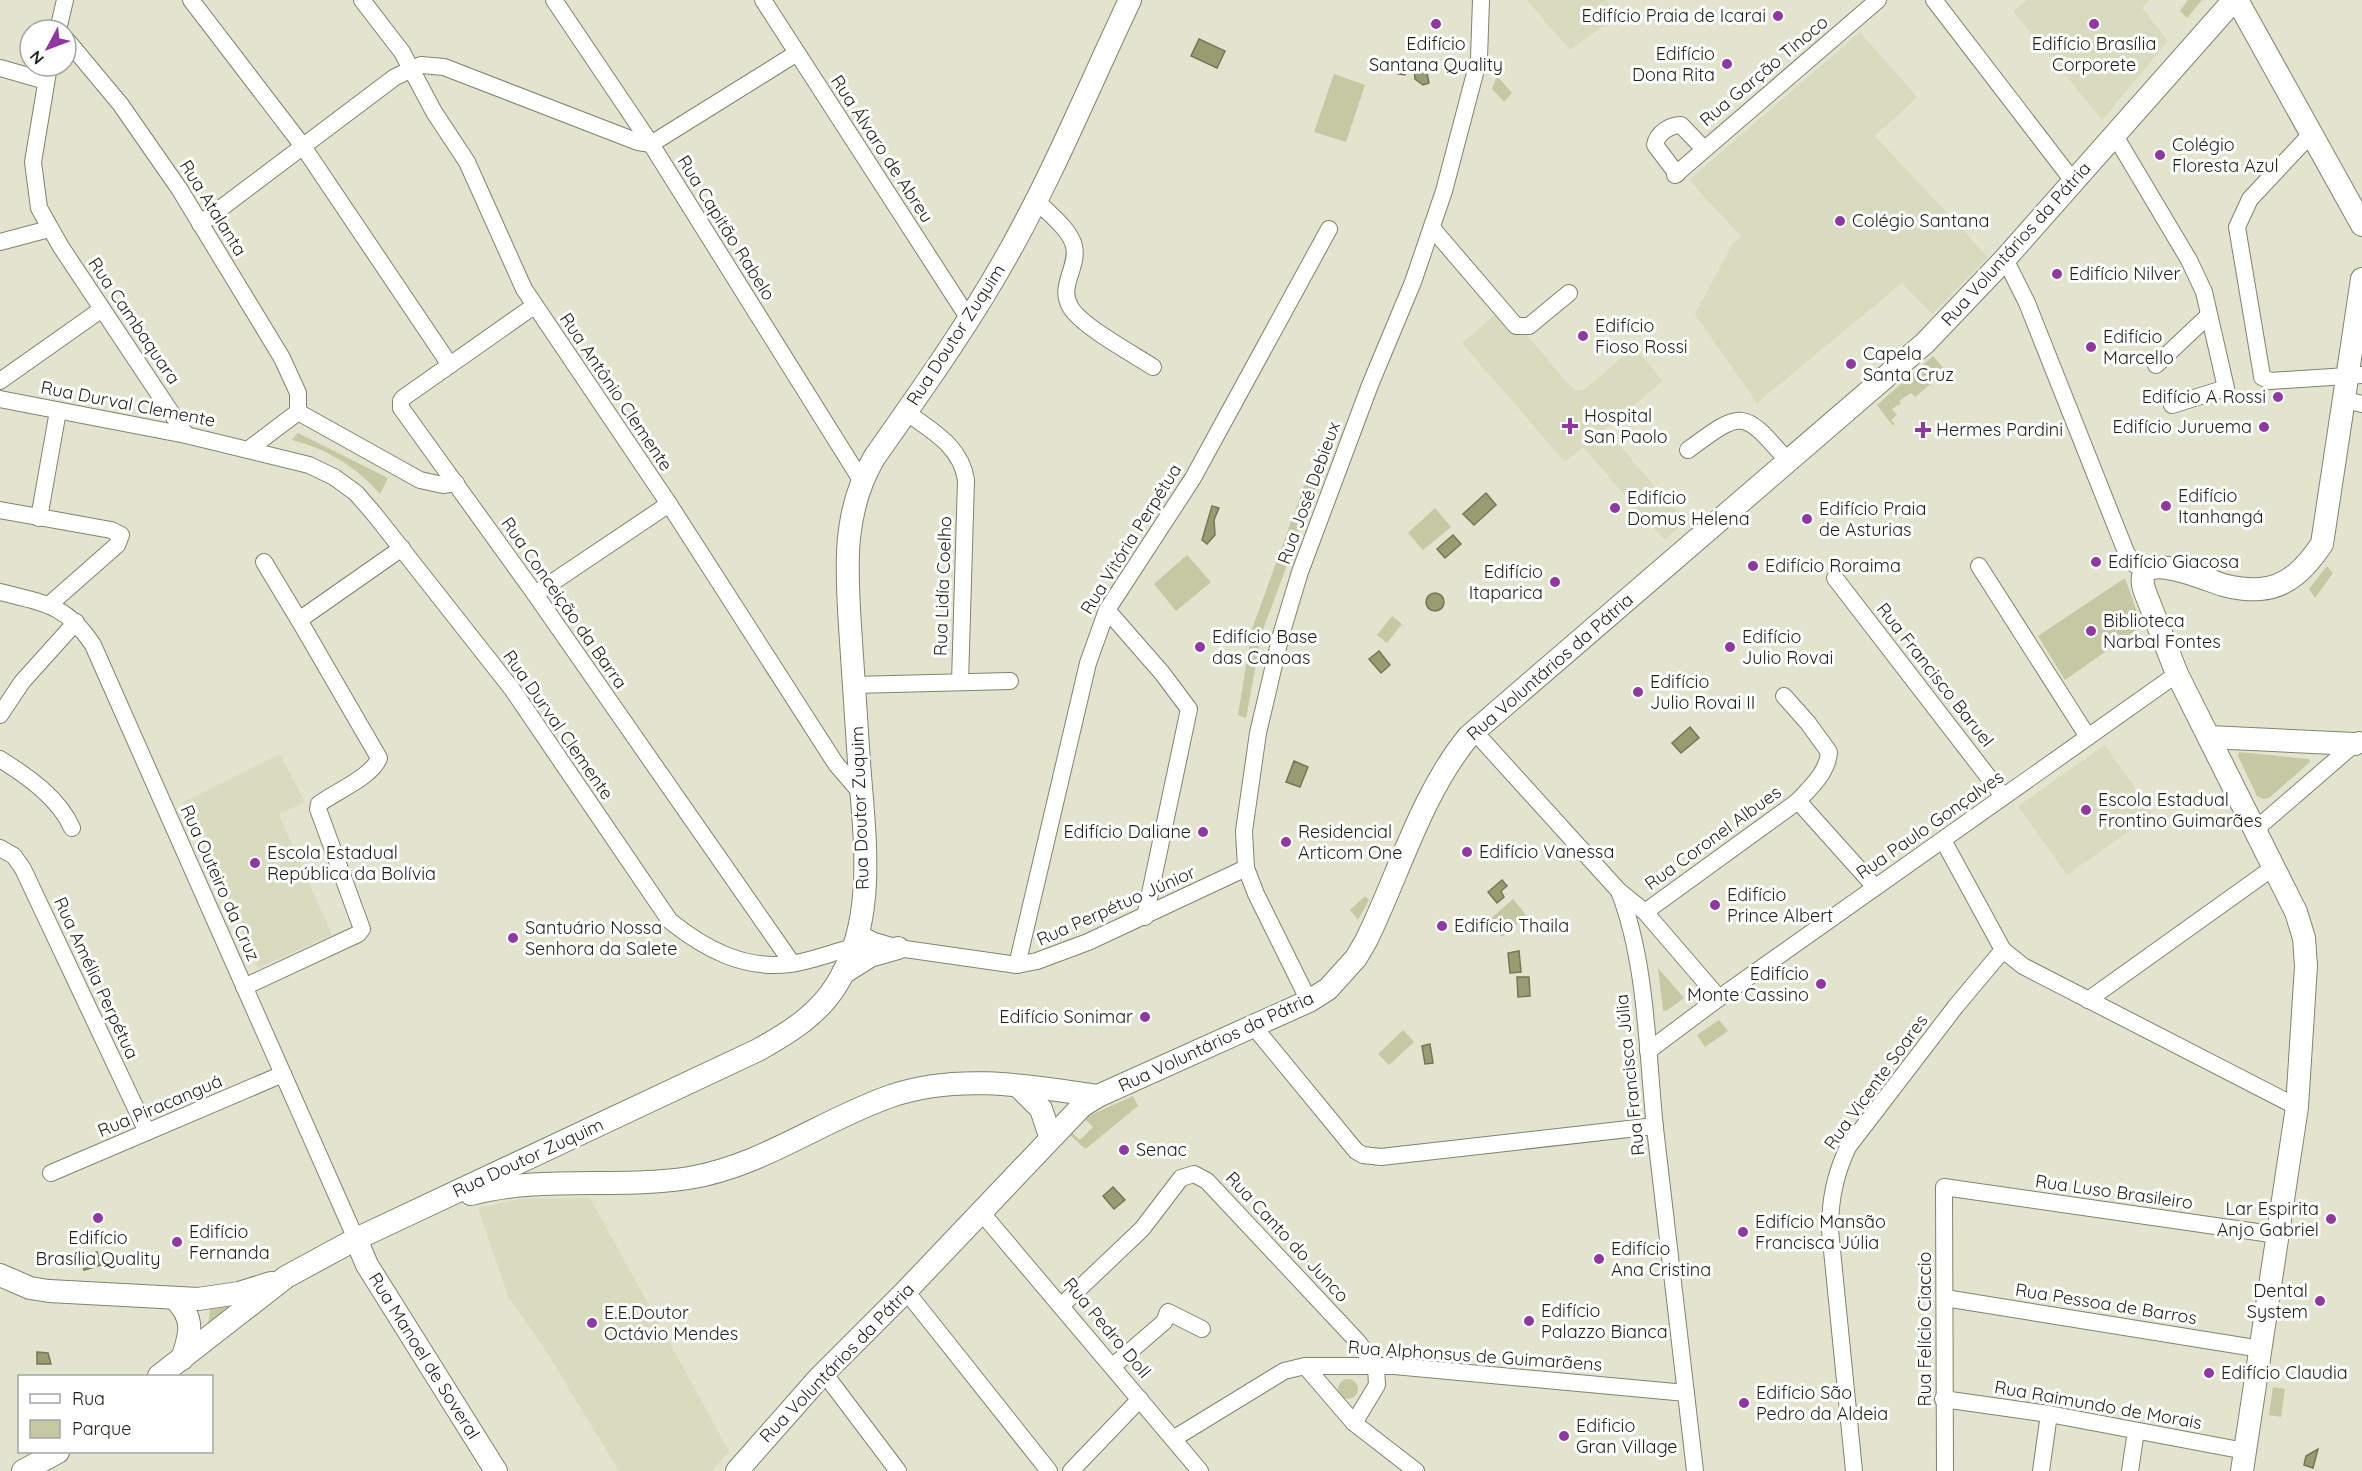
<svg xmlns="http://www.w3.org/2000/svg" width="2362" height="1471" viewBox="0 0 2362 1471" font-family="Quicksand,sans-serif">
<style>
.built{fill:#d9dbbe}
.green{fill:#c5c8a2}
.water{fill:#999c71;stroke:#747656;stroke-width:1.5}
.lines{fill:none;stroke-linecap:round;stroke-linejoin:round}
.minor-casing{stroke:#81836f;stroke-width:18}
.major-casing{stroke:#81836f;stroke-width:24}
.minor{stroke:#fff;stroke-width:16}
.major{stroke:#fff;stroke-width:22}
.poi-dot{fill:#9137a2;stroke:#fff;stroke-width:2}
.labels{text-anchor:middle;stroke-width:6;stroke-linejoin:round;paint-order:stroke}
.poi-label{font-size:18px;fill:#1e1f17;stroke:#fff;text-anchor:start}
.street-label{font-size:18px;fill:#1e1f17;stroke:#fff}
</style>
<rect width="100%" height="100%" fill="#e2e4ce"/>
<g class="built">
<path d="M 1527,0 L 1606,0 L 1618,16 L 1570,50 Z"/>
<path d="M 2027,0 L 2149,0 L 2142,8 L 2168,41 L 2102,120 L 2013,11 Z"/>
<path d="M 1860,32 L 1917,97 L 1875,136 L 1988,257 L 1932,314 L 1902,283 L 1757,403 L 1695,314 L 1733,243 L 1741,236 L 1689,180 Z"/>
<path d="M 1498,312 L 1526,334 L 1567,383 L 1577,391 L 1585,389 L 1634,347 L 1663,381 L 1605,429 L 1686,522 L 1664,540 L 1583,447 L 1565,462 L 1462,343 Z"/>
<path d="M 2105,745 L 2153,814 L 2067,875 L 2018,806 Z"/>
<path d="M 280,754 L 305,802 L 279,815 L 332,935 L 258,968 L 183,802 Z"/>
<path d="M 590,1198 L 729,1451 L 712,1471 L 619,1471 L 548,1354 L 508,1296 L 478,1208 L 520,1199 Z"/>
</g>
<g class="green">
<path d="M 2188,0 L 2202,0 L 2187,18 L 2180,11 Z"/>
<path d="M 1334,74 L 1365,85 L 1346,142 L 1314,132 Z"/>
<path d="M 1497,76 L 1512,93 L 1504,102 L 1492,89 Z"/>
<path d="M 1933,356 L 1946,371 L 1915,397 L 1911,393 L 1899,401 L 1901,403 L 1892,409 L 1897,415 L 1891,420 L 1895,424 L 1893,426 L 1877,405 Z"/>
<path d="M 298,433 L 388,478 L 380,494 C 358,468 326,448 292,440 Z"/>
<path d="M 1308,475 L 1319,480 L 1262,632 L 1246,718 L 1238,715 L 1252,629 Z"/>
<path d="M 1435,508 L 1451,527 L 1423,550 L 1408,533 Z"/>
<path d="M 1187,555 L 1211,582 L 1176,611 L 1154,584 Z"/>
<path d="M 2327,566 L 2333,573 L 2315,598 L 2309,589 Z"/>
<path d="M 2125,578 L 2142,626 L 2065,680 L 2038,636 Z"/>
<path d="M 1392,616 L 1402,624 L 1387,643 L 1377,635 Z"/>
<path d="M 2239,752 L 2309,759 L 2310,762 L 2269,798 L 2263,799 L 2257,796 L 2238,756 Z"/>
<path d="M 1365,896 L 1369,900 L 1358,920 L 1350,910 Z"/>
<path d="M 1513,899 L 1526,915 L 1502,937 L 1488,921 Z"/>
<path d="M 1658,968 L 1684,998 L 1666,1011 L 1663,1010 Z"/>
<path d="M 1719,1020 L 1728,1031 L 1705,1047 L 1697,1035 Z"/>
<path d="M 1403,1030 L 1414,1042 L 1389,1065 L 1378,1054 Z"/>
<path d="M 1133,1096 L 1138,1106 L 1088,1147 L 1085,1149 L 1069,1134 L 1071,1132 L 1080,1140 L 1093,1127 L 1084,1118 Z"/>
<path d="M 240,1304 L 205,1329 L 209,1320 L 210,1308 Z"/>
<circle cx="1348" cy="1389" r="10"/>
<path d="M 2273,1387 L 2285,1389 L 2281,1417 L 2269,1415 Z"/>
</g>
<g class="water">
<path d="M 1199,39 L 1225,51 L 1217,68 L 1191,56 Z"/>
<path d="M 1403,59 L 1419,63 L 1420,68 L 1426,68 L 1429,83 L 1423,85 L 1415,79 L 1414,66 L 1406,65 L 1405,75 L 1398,74 Z"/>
<path d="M 1486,493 L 1496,505 L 1474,525 L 1463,514 Z"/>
<path d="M 1212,506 L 1219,508 L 1214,520 L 1215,535 L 1207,544 L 1202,540 Z"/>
<path d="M 1453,535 L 1461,544 L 1445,558 L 1437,549 Z"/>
<circle cx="1435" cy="602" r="9"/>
<path d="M 1379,651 L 1390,665 L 1381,673 L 1369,659 Z"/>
<path d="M 1690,727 L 1699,738 L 1681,753 L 1672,743 Z"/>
<path d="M 1294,761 L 1308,767 L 1300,787 L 1286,782 Z"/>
<path d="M 1502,880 L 1507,886 L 1501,891 L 1504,897 L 1497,903 L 1488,892 Z"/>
<path d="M 1519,951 L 1521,972 L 1510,973 L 1508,953 Z"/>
<path d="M 1517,977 L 1529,977 L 1530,996 L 1518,997 Z"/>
<path d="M 1430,1044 L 1433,1063 L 1425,1064 L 1422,1046 Z"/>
<path d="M 1113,1187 L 1125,1200 L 1114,1209 L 1103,1196 Z"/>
<path d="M 97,1252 L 101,1265 L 84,1270 L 80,1257 Z"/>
<path d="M 37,1352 L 48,1353 L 51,1364 L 37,1364 Z"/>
<path d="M 2318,1449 L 2313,1468 L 2304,1465 L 2306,1456 Z"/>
</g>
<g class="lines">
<g class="minor-casing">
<g id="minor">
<path d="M 191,0 L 302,145 L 450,365"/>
<path d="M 362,0 L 402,52 L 434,112 L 467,162 L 524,289 L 669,504 L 836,764 L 861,793"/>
<path d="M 554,0 L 651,144 L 861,480"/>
<path d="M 763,0 L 969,319"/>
<path d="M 1934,0 L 2073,181"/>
<path d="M 58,30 L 65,0"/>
<path d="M 66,39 L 121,105 L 180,190 L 282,358 L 298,393 L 298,412"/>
<path d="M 49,66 L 33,162 L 39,208 L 61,247 L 186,435"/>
<path d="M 0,68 L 46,81"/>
<path d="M 2114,134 L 2189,260 L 2204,292 L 2226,388 L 2172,405"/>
<path d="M 2311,134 L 2250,199 L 2237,227 L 2261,370 L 2262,377 L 2270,381 L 2362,375"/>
<path d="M 651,144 L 797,53"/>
<path d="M 1677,174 L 1655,145 C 1657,133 1670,125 1681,125 L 1704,149"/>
<path d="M 1675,175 L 1878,0"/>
<path d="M 1036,200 C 1048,213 1070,229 1074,246 C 1079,268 1057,286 1071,308 C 1083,327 1133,354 1153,367"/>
<path d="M 200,224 L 395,77 L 421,65 L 444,67 L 638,142 L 651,144"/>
<path d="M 1432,228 L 1516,326 L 1529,326 L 1569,293"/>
<path d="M 0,242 L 49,229"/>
<path d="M 2005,259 L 2027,303 L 2126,552 L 2134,564 L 2146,571"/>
<path d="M 534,306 L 403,398 L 401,401 L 401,408 L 535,594 L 792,963"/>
<path d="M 2156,365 L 2209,315"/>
<path d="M 0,381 L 102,309"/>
<path d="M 0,399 L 186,435 L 309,465 L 334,477 L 356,493 L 375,515 L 512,689 L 670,921 C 705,949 744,970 790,964 C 812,961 833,952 854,947"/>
<path d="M 2343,399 L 2362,404"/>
<path d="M 906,412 C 932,431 961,446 966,480 L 960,682"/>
<path d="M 249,449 L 298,412 L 420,480 L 443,485 L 456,483"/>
<path d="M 1688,450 C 1743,409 1743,410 1787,460"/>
<path d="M 0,510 L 111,530 L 121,535 L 117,545 L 50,604"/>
<path d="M 39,518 L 58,411"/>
<path d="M 264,562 L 299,620"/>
<path d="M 1979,566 L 2088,737"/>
<path d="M 1835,578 L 2003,796"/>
<path d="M 0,592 C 44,603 67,605 93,645 L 356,1239"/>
<path d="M 535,594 L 669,504"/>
<path d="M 1107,610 L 1162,673 L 1189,709 L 1145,917"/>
<path d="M 854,685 L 1010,681"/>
<path d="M 1784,696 L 1808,723 L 1829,752 C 1828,772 1810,788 1798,801"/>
<path d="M 0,715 L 22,682 L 76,622"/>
<path d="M 1474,731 L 1619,891 C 1647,963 1647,1052 1655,1128 C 1668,1243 1682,1357 1695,1471"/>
<path d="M 0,759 C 27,776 59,798 72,828"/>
<path d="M 2256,829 L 2359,740"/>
<path d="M 1943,840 L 2003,950 L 2023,966 L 2297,1107"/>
<path d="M 0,848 L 14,856 L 23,869 L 147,1132"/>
<path d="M 1619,891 L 1645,912 L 1719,998"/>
<path d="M 1645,912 L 1798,801 L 1875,887"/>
<path d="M 859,933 L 874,941 L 898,948 L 1017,965 L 1037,961 L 1088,942 L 1246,868"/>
<path d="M 1017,965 L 1088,663 L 1107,610 L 1193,478 L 1329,229"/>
<path d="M 244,987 L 358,934 L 362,929 L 318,809 L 319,804 C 335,792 373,776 379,758 L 299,620 L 402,548"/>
<path d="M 2088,1000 L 2274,867"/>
<path d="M 1309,1001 L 1256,894 L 1246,868 L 1244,831 L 1258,733 L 1281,635 L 1300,572 L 1370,385 L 1413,282 L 1444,191 L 1479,58 L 1481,0"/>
<path d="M 1254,1027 L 1356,1151 L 1363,1155 L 1381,1157 L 1655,1126"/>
<path d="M 1648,1051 L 1719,998 L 2177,674"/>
<path d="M 51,1173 L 283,1074"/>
<path d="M 981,1212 L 1200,1471"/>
<path d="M 906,1291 L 1049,1471"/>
<path d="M 1945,1298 L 2261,1349"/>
<path d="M 1062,1305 L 1142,1229 L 1181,1178 L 1194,1174 L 1207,1181 L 1358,1342 L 1376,1367 L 1377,1385 L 1354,1423"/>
<path d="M 1113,1366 L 1164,1322 L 1168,1312 L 1202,1329"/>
<path d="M 1305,1366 L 1354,1423 L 1416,1471"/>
<path d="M 824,1373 L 898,1471"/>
<path d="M 1943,1399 L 2049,1414 L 2245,1451"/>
<path d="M 1173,1439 L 1284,1371 L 1305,1366 L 1394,1366 L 1686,1393"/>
<path d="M 1071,1471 L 1140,1399"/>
<path d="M 1854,1471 L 1830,1230 C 1830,1199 1835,1175 1848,1147 L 1956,1006 L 2003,950"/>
<path d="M 1945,1471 L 1944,1187 L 2278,1235"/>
<path d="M 2041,1471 L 2049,1414"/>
<path d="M 2130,1471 L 2136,1431"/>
</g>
</g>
<g class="major-casing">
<g id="major">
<path d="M 2237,0 L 2362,225"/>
<path d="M 2209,737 L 2355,744"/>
<path d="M 843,973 L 870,956 L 898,948"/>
<path d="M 1019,1087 L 1041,1109 L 1050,1136"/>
<path d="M 471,1194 C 542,1175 617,1189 689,1178 C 762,1166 822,1120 891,1096 C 958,1073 1030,1086 1098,1096"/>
<path d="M 356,1239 L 367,1265 L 496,1471"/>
<path d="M 0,1275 L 30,1288 L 49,1291 L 198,1299 L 239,1293 L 271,1283"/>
<path d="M 174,1298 C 195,1318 191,1333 182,1359"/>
<path d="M 159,1376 L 286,1277 L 356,1239 L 758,1050 C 789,1033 819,1014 837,984 C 878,918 864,834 859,762 C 856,716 853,671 850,626 C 846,566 843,511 874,458 C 921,391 969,324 1009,252 C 1055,170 1090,84 1130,0"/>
<path d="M 23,1471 L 58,1452"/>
<path d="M 737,1471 L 819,1378 L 906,1291 L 1082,1106 L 1098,1096 L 1309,1001 L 1328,989 L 1356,958 L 1366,941 C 1399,874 1421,794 1469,736 L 1925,343 L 2005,259 L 2234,0"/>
<path d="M 2242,1471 L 2297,1107 L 2306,966 L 2304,938 L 2296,912 L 2177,674 L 2145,592 C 2128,544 2206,580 2223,585 C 2233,588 2249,590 2260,589 C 2289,587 2307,566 2322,544 L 2362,279"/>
</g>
</g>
<use href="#minor" class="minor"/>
<use href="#major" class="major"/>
</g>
<g class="poi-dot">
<circle cx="1778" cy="16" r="6"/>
<circle cx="1436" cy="24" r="6"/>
<circle cx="2094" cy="24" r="6"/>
<circle cx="1727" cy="64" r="6"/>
<circle cx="2160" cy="155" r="6"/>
<circle cx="1840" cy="221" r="6"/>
<circle cx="2057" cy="274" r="6"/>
<circle cx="1583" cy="336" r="6"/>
<circle cx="2091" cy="347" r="6"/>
<circle cx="1851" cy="364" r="6"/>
<circle cx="2278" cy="397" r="6"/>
<path d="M1567 417h6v6h6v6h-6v6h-6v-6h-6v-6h6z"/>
<circle cx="2264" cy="427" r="6"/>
<path d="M1920 421h6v6h6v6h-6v6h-6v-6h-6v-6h6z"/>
<circle cx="2166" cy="506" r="6"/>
<circle cx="1615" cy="508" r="6"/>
<circle cx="1807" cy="519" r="6"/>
<circle cx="2096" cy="562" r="6"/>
<circle cx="1753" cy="566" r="6"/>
<circle cx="1555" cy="582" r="6"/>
<circle cx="2091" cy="631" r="6"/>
<circle cx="1200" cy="647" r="6"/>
<circle cx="1730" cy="647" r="6"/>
<circle cx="1638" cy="692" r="6"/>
<circle cx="2086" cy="810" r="6"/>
<circle cx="1203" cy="832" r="6"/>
<circle cx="1286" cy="842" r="6"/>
<circle cx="1467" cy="852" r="6"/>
<circle cx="255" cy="863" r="6"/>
<circle cx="1715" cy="905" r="6"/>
<circle cx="1442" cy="926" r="6"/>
<circle cx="513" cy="938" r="6"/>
<circle cx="1821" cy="984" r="6"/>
<circle cx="1145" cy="1017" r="6"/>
<circle cx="1124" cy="1150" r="6"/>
<circle cx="98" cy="1218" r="6"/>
<circle cx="2331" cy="1219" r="6"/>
<circle cx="1743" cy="1232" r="6"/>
<circle cx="177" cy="1242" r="6"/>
<circle cx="1599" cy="1259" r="6"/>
<circle cx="2320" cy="1301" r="6"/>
<circle cx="1529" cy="1321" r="6"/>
<circle cx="592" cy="1323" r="6"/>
<circle cx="2209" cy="1373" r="6"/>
<circle cx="1744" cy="1403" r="6"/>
<circle cx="1564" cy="1436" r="6"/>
</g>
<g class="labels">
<g class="poi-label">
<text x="1766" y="22" text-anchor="end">Edifício Praia de Icarai</text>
<text x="1436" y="50" text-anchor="middle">Edifício<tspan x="1436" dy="21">Santana Quality</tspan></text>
<text x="2094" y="50" text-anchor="middle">Edifício Brasília<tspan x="2094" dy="21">Corporete</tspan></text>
<text x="1715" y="60" text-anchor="end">Edifício<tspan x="1715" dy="21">Dona Rita</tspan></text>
<text x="2172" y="151">Colégio<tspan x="2172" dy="21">Floresta Azul</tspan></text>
<text x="1852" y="227">Colégio Santana</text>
<text x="2069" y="280">Edifício Nilver</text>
<text x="1595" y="332">Edifício<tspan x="1595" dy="21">Fioso Rossi</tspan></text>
<text x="2103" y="343">Edifício<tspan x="2103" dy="21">Marcello</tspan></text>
<text x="1863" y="360">Capela<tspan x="1863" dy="21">Santa Cruz</tspan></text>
<text x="2266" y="403" text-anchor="end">Edifício A Rossi</text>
<text x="1584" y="422">Hospital<tspan x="1584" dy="21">San Paolo</tspan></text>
<text x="2252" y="433" text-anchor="end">Edifício Juruema</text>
<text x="1936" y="436">Hermes Pardini</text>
<text x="2178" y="502">Edifício<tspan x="2178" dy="21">Itanhangá</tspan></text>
<text x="1627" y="504">Edifício<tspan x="1627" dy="21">Domus Helena</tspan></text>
<text x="1819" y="515">Edifício Praia<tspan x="1819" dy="21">de Asturias</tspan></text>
<text x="2108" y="568">Edifício Giacosa</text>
<text x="1765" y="572">Edifício Roraima</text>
<text x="1543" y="578" text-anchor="end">Edifício<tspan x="1543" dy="21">Itaparica</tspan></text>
<text x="2103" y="627">Biblioteca<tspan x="2103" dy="21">Narbal Fontes</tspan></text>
<text x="1212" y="643">Edifício Base<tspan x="1212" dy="21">das Canoas</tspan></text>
<text x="1742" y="643">Edifício<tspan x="1742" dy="21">Julio Rovai</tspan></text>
<text x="1650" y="688">Edifício<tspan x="1650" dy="21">Julio Rovai II</tspan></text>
<text x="2098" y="806">Escola Estadual<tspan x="2098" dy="21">Frontino Guimarães</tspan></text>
<text x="1191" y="838" text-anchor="end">Edifício Daliane</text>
<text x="1298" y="838">Residencial<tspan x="1298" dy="21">Articom One</tspan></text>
<text x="1479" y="858">Edifício Vanessa</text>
<text x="267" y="859">Escola Estadual<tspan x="267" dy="21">República da Bolívia</tspan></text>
<text x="1727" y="901">Edifício<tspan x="1727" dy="21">Prince Albert</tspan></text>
<text x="1454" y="932">Edifício Thaila</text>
<text x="525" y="934">Santuário Nossa<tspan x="525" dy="21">Senhora da Salete</tspan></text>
<text x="1809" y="980" text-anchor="end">Edifício<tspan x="1809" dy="21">Monte Cassino</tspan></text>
<text x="1133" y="1023" text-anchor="end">Edifício Sonimar</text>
<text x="1136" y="1156">Senac</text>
<text x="2319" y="1215" text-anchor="end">Lar Espirita<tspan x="2319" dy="21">Anjo Gabriel</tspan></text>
<text x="1755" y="1228">Edifício Mansão<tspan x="1755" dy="21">Francisca Júlia</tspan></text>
<text x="189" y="1238">Edifício<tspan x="189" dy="21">Fernanda</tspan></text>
<text x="98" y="1244" text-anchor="middle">Edifício<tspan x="98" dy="21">Brasília Quality</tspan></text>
<text x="1611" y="1255">Edifício<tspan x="1611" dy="21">Ana Cristina</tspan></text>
<text x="2308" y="1297" text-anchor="end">Dental<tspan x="2308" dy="21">System</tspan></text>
<text x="1541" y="1317">Edifício<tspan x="1541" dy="21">Palazzo Bianca</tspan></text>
<text x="604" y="1319">E.E.Doutor<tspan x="604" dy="21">Octávio Mendes</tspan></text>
<text x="2221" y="1379">Edifício Claudia</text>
<text x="1756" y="1399">Edifício São<tspan x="1756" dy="21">Pedro da Aldeia</tspan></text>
<text x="1576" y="1432">Edificio<tspan x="1576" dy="21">Gran Village</tspan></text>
</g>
<g class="street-label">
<text transform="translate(1764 71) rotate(-40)" y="6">Rua Garção Tinoco</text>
<text transform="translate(882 149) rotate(57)" y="6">Rua Álvaro de Abreu</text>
<text transform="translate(213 208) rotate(58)" y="6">Rua Atalanta</text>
<text transform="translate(726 228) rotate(58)" y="6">Rua Capitão Rabelo</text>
<text transform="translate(2016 244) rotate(-48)" y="6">Rua Voluntários da Pátria</text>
<text transform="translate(134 321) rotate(56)" y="6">Rua Cambaquara</text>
<text transform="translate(956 335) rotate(-57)" y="6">Rua Doutor Zuquim</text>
<text transform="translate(616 392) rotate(56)" y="6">Rua Antônio Clemente</text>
<text transform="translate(128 404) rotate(11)" y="6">Rua Durval Clemente</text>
<text transform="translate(1309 493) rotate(-70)" y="6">Rua José Debieux</text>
<text transform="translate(1131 539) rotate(-58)" y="6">Rua Vitória Perpétua</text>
<text transform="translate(943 586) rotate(-88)" y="6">Rua Lidía Coelho</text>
<text transform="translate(564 603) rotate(55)" y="6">Rua Conceição da Barra</text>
<text transform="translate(1550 667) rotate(-41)" y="6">Rua Voluntários da Pátria</text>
<text transform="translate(1935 675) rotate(52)" y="6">Rua Francisco Baruel</text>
<text transform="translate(558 725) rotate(55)" y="6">Rua Durval Clemente</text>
<text transform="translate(860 808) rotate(-92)" y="6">Rua Doutor Zuquim</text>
<text transform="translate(1930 825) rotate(-35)" y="6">Rua Paulo Gonçalves</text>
<text transform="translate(1713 838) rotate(-36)" y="6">Rua Coronel Albues</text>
<text transform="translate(220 883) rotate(66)" y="6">Rua Outeiro da Cruz</text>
<text transform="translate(1116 906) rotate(-24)" y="6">Rua Perpétuo Júnior</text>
<text transform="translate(96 978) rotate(65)" y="6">Rua Amélia Perpétua</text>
<text transform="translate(1216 1042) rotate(-25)" y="6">Rua Voluntários da Pátria</text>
<text transform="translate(1630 1075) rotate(-96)" y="6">Rua Francisca Júlia</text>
<text transform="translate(1876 1082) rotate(-54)" y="6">Rua Vicente Soares</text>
<text transform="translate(160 1106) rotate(-23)" y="6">Rua Piracanguá</text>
<text transform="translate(528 1158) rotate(-25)" y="6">Rua Doutor Zuquim</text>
<text transform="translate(2114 1192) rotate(8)" y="6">Rua Luso Brasileiro</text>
<text transform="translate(1287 1237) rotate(47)" y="6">Rua Canto do Junco</text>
<text transform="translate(2106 1304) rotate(9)" y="6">Rua Pessoa de Barros</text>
<text transform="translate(1107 1328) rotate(50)" y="6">Rua Pedro Doll</text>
<text transform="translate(1925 1329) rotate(-90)" y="6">Rua Felício Ciaccio</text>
<text transform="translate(424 1356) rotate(58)" y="6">Rua Manoel de Soveral</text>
<text transform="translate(1475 1356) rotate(4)" y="6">Rua Alphonsus de Guimarãens</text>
<text transform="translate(837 1363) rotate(-46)" y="6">Rua Voluntários da Pátria</text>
<text transform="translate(2098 1405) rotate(10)" y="6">Rua Raimundo de Morais</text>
</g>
</g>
<rect x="18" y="1375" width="195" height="78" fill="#ffffff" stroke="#a5a5a2" stroke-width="1.5"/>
<rect x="30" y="1394" width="30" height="9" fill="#ffffff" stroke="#a5a5a2" stroke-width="1.5"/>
<text x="72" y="1405" font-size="18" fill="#1e1f17">Rua</text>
<rect x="30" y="1420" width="30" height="18" fill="#c5c8a2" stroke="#a5a5a2" stroke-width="1.5"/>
<text x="72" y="1435" font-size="18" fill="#1e1f17">Parque</text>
<g transform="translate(48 48) rotate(229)"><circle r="28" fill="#ffffff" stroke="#a5a5a2" stroke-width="1.5"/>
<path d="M0-4.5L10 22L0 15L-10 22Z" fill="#9137a2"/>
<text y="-9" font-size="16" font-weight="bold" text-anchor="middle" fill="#1e1f17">N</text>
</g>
</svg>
